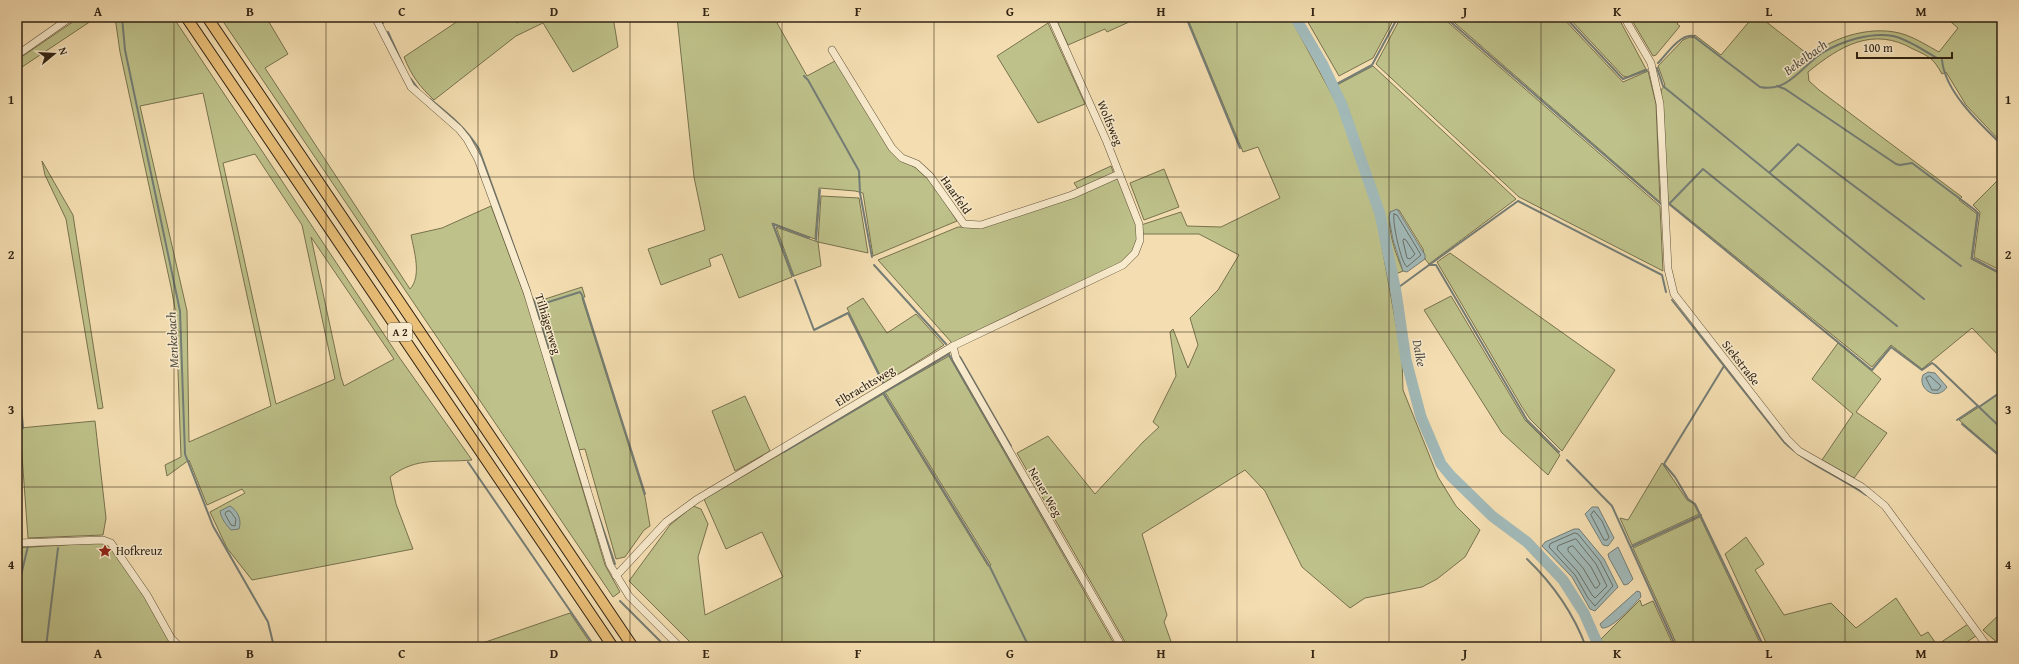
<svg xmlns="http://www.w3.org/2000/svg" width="2019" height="664" viewBox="0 0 2019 664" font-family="'Gentium Book Plus',serif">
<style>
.green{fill:#bec18a;stroke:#78724e;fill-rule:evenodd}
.water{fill:#a1b9b8;stroke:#747d76}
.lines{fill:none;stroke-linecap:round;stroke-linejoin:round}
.shore{stroke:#696e66;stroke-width:1}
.stream{stroke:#747d76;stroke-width:2}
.river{stroke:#a1b9b8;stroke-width:11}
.minor-casing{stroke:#62523a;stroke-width:8}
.highway-casing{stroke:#312313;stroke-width:12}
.minor{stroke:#f8eacc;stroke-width:7}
.highway{stroke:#eabf78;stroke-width:10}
.grid{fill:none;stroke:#312313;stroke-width:1;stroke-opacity:0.55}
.labels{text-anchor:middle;stroke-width:3;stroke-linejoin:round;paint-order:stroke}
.shield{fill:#f8eacc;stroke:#6d5f4a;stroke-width:1}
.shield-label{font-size:11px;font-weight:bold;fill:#312313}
.street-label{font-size:12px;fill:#312313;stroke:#f8eacc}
.poi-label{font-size:12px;fill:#312313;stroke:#f8eacc;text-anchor:start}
.water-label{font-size:13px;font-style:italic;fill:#535045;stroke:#f8eacc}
.neatline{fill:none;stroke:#312313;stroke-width:1.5}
.grid-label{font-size:13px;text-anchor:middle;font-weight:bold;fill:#312313}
</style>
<rect width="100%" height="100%" fill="#f4deb1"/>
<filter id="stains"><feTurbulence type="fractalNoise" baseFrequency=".005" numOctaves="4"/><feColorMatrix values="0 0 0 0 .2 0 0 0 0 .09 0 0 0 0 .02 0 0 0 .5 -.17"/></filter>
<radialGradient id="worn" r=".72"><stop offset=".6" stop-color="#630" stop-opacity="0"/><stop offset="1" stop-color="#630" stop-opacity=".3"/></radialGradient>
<g class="green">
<path d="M 80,17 L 97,17 L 19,69 L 17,60 Z"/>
<path d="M 115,17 L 173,17 L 399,357 L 472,460 C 440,463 417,456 390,477 L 396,504 L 413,549 L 252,580 L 227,548 L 210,512 L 245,493 L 242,489 L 207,505 L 189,460 L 167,476 L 165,465 L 181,457 L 176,314 L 171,287 L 120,52 ZM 203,93 L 271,406 L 189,442 L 187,311 L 140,106 ZM 255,154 L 302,225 L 335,379 L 276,404 L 223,163 ZM 311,237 L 394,359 L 344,386 L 341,377 Z"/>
<path d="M 220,17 L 266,17 L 288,54 L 265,68 L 410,289 C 422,276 414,251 411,235 L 442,228 L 491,206 L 528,305 L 605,565 L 620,592 L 613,597 Z"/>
<path d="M 464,17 L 513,17 L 517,23 L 527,17 L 613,17 L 618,47 L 573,72 L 543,23 L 516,36 L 434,100 C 420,87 411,75 404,57 Z"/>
<path d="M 677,17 L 788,17 L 777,23 L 807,76 L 835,61 L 900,160 L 923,171 L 929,178 L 957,221 L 873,256 L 863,193 L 855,191 L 819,188 L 815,239 L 772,223 L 792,277 L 739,298 L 722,254 L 709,259 L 711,266 L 661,285 L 648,249 L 705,230 L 694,177 Z"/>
<path d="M 1055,17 L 1140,17 L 1107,32 L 1105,29 L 1068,45 Z"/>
<path d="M 1187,17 L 1290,17 L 1338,106 L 1376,214 L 1402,358 L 1403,390 L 1438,477 L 1456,506 L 1480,530 L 1465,557 L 1437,579 L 1422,587 L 1365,598 L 1350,608 L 1302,567 L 1265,491 L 1245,470 L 1142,534 L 1167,615 L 1164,622 L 1173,647 L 1128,647 L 1017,453 L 1048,436 L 1095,494 L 1143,442 L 1159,427 L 1153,422 L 1176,376 L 1170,332 L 1173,329 L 1188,368 L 1198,345 L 1190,318 L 1218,290 L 1239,255 L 1199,234 L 1143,234 L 1141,225 L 1181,212 L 1187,226 L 1221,227 L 1280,198 L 1258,147 L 1243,152 Z"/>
<path d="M 1305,17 L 1395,17 L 1373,58 L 1339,76 Z"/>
<path d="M 1401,17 L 1442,17 L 1660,206 L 1663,271 L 1519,197 L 1376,64 Z"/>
<path d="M 1448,17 L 1562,17 L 1623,82 L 1648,71 L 1656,104 L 1660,202 Z"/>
<path d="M 1568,17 L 1618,17 L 1646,69 L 1627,77 L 1623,76 Z"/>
<path d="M 1630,17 L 1673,17 L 1679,21 L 1677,24 L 1680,26 L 1656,55 L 1653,56 Z"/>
<path d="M 1753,17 L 1760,17 L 1810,56 C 1834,36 1875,24 1906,35 C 1917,39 1928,46 1939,52 L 1958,28 L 1945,17 L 2002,17 L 2002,143 L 1966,105 L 1946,72 L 1942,74 C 1933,58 1930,57 1913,49 C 1873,26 1840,46 1808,72 L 1809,81 L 1819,90 L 1962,197 L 1959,200 L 1977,214 L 1971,259 L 2002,275 L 2002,359 L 1972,328 L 1922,369 L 1891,345 L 1872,367 L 1668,202 L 1661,90 L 1665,85 L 1658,66 L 1683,40 L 1690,37 L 1692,38 L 1695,35 L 1721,55 Z"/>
<path d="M 1048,23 L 1085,104 L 1038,123 L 997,56 Z"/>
<path d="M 1373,66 L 1516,199 L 1429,264 L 1425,259 L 1423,249 L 1399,210 L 1390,212 C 1387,230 1396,255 1403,271 L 1396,274 L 1383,213 L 1346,103 L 1337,85 Z"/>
<path d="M 42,161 L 73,215 L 103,408 L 98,409 L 66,219 L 45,175 Z"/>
<path d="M 1111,166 L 1114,174 L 1078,189 L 1074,183 Z"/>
<path d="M 1164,169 L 1179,207 L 1144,220 L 1130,183 Z"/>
<path d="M 2002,176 L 2002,271 L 1974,257 L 1980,212 L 1973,205 Z"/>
<path d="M 1118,177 C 1126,197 1146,229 1134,251 C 1132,256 1126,259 1122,262 L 952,343 L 878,260 L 958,227 L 981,227 Z"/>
<path d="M 821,196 L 859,198 L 868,253 L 818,242 L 821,266 L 794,276 L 776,227 L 818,242 Z"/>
<path d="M 1450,253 L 1615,370 L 1562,451 L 1530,419 L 1522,407 L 1437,262 Z"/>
<path d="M 582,287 L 585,297 L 582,298 L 645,497 L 650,526 L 644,530 L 625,557 L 616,559 L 585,449 L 577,450 L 533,303 Z"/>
<path d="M 1451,296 L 1525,420 L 1560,455 L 1548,475 L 1502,433 L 1424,310 Z"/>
<path d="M 863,298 L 887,333 L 916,314 L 944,345 L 884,383 L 847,308 Z"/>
<path d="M 1838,343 L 1881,379 L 1856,412 L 1887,433 L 1854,478 L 1822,460 L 1853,414 L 1812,379 Z"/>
<path d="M 949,356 L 1116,647 L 695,647 L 629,581 L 670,525 L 693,506 L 701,509 L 708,524 L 698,557 L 705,615 L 783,577 L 762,532 L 726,549 L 704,499 L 883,394 L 988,566 L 991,565 L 885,392 Z"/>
<path d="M 2002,392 L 2002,457 L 1959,420 Z"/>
<path d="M 745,396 L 770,451 L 735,471 L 712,411 Z"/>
<path d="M 95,421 L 106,518 L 103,535 L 28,538 L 20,428 Z"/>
<path d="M 1662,463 L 1687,500 L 1694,504 L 1699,514 L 1632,545 L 1620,518 L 1628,520 Z"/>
<path d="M 1700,517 L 1762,647 L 1678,647 L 1633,548 Z"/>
<path d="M 1746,537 L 1764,564 L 1755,570 L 1784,615 L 1831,603 L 1856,628 L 1896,598 L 1921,636 L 1928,632 L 1937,645 L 1968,624 L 1976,636 L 1959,647 L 1768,647 L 1725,554 Z"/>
<path d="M 92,543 L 109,544 L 145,597 L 170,640 L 169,647 L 17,647 L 17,548 Z"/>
<path d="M 1640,600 L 1642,606 L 1653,601 L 1674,647 L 1604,647 L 1601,639 Z"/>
<path d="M 2002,612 L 2002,647 L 1983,630 Z"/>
<path d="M 570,613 L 593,647 L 471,647 Z"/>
</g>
<g class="water">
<path d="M 1397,209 L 1425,255 L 1425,259 L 1407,272 L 1403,271 L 1393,240 L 1389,218 L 1390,212 Z"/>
<path d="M 1928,372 L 1935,373 L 1947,387 C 1937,402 1917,389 1923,375 Z"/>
<path d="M 230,506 C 238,511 242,520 239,529 L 231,530 C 226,525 221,518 220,511 Z"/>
<path d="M 1592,507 L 1598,507 L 1614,538 L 1608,546 L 1603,545 L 1585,514 Z"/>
<path d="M 1574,529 L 1579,529 L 1604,559 L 1618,587 L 1595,611 L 1590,609 L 1572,577 L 1542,546 L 1545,542 Z"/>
<path d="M 1618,547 L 1633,579 L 1628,584 L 1624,585 L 1609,558 L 1608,554 Z"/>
<path d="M 1637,591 L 1640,592 L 1641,597 C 1633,605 1613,629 1602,628 L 1600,624 Z"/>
</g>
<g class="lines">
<g class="shore">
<path d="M 1394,214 L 1397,215 L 1421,255 L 1407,267 C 1401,263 1392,222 1394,214 Z"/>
<path d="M 1404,239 L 1406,240 L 1415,254 L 1410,259 L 1407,258 L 1403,241 Z"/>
<path d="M 1930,376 L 1941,386 L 1938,390 L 1932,390 L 1926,378 Z"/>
<path d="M 230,511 L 236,519 L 235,526 L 231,525 L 225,514 L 226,512 Z"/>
<path d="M 1594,511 L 1602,521 L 1609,537 L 1607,540 L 1604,540 L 1591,515 Z"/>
<path d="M 1575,533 L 1578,534 L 1600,561 L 1613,586 L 1595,606 L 1588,598 L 1575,575 L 1549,547 L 1550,544 Z"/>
<path d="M 1576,539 L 1596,564 L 1607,586 L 1595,598 L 1592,595 L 1578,572 L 1557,549 L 1558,546 Z"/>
<path d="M 1573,546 L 1591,567 L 1600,584 L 1597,588 L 1595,588 L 1583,568 L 1568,551 L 1568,548 Z"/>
</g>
<g class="stream">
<path d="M 122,17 L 125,50 L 180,311 L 185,454 L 213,526 L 268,622 L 274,647"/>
<path d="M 380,17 L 383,23"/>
<path d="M 1186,17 L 1240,148"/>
<path d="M 1445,17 L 1661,204"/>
<path d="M 1565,17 L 1623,79 L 1647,70"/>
<path d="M 1998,17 L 2002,24"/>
<path d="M 388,32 L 403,65"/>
<path d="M 1942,60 C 1945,92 1980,124 2002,145"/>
<path d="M 1658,63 C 1666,55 1680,34 1693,36 L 1760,87 C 1788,93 1802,66 1822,53 C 1842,41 1870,32 1893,36 C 1908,39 1924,51 1937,58"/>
<path d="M 1657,68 L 1663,86 L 1924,299"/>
<path d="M 804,76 L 808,80 L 859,171 L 860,193 L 872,257"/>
<path d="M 411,79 L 419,90"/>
<path d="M 1333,86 L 1372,65 L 1398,17"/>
<path d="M 1777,86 L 1785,89 L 1896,164 L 1900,165 L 1912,163 L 1975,210 L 1978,213 L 1972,258 L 2002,274"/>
<path d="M 430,99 C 450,115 466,128 479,149 L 530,291"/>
<path d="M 1770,172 L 1798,144 L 1961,266"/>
<path d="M 816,240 L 820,190"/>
<path d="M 874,265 L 946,344"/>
<path d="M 1429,265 L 1518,201 L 1662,275 L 1666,292"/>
<path d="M 793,276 L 773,224 L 809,238"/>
<path d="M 795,280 L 814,330 L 848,313 L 883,383"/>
<path d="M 1395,287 L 1399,287 L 1429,265 L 1436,265 L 1527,420 L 1559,452"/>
<path d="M 533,299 L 536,306 L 587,479"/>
<path d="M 1672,300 L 1784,442 C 1808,465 1839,476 1866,495"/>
<path d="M 536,306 L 580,292 L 582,295 L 645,494"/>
<path d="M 1897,326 L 1703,169 L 1669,204 L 1872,370 L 1891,347 L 1922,370 L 1932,363 L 1935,365 L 2002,429"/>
<path d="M 948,353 L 1085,589"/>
<path d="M 960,357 L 1011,446"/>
<path d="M 17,358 L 23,428"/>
<path d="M 1724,366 L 1664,464 L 1675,477 L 1688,499 L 1695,504 L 1764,647"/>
<path d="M 883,392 L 990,567 L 1029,647"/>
<path d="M 1979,407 L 2002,391"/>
<path d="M 1957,420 L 1978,406"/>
<path d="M 1962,424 L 2002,458"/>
<path d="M 784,452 L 949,354"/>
<path d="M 1567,460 L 1612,506 L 1676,647"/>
<path d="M 468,462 L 595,647"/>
<path d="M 594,502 L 615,564"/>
<path d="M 1631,547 L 1701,515"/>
<path d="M 1527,559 C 1554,585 1573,612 1586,647"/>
<path d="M 17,592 L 28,546"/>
<path d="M 620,601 L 666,647"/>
<path d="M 46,647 L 58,548"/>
</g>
<path class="river" d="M 1295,17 L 1323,65 L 1342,105 L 1380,214 L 1396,292 L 1406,360 L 1421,417 L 1441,464 L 1451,476 L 1492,516 L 1527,542 L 1563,580 L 1584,613 L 1599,647"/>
<g class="minor-casing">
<g id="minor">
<path d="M 375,17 L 411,87 L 459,129 L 467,139 L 478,159 L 527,292 L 610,565 L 629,596 L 680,647"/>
<path d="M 1624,17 L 1651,63 L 1660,104 L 1668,269 L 1674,294 L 1787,439 L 1799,451 L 1862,487 L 1885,506 L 1988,647"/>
<path d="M 832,50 L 892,148 L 902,158 L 917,164 L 930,176 L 964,224 L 981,225 L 1072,195 L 1119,174"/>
<path d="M 17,55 L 71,17"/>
<path d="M 953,346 L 956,358 L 1122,647"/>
<path d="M 17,543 L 103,540 L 111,543 L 147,595 L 171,638 L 180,647"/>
<path d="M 616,576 L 666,522 L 696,500 L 953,346 L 1123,265 L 1135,253 L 1140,240 L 1139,224 L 1106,140 L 1051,17"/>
</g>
</g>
<g class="highway-casing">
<g id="highway">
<path d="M 186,17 L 613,647"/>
<path d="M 207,17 L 633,647"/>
</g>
</g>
<use href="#minor" class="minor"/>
<use href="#highway" class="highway"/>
</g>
<path class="grid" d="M 174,17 L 174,647M 326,17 L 326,647M 478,17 L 478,647M 630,17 L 630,647M 782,17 L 782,647M 934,17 L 934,647M 1085,17 L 1085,647M 1237,17 L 1237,647M 1389,17 L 1389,647M 1541,17 L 1541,647M 1693,17 L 1693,647M 1845,17 L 1845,647M 17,177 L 2002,177M 17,332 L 2002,332M 17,487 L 2002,487"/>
<defs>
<g id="sight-bare" transform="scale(1.08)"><path d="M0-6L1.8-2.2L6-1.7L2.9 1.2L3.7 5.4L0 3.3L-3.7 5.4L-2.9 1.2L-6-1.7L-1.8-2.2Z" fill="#8f2418" stroke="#f8eacc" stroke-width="2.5" paint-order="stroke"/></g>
</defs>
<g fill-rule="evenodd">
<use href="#sight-bare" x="105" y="551"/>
</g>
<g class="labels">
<rect class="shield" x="388" y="323" width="24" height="18" rx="3"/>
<g class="shield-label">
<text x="400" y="336">A 2</text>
</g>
<g class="street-label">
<text transform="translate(1110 123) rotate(67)" y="4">Wolfsweg</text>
<text transform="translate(956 195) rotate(55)" y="4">Haarfeld</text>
<text transform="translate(548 324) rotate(73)" y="4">Tilhägerweg</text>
<text transform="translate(1741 363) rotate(52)" y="4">Siekstraße</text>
<text transform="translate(865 386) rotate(-31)" y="4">Elbrachtsweg</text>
<text transform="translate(1045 492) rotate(60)" y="4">Neuer Weg</text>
</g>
<g class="poi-label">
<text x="116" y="555">Hofkreuz</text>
</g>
<g class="water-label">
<text transform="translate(1805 57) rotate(-36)" y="5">Bekelbach</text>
<text transform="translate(172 340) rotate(-93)" y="5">Menkebach</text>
<text transform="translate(1420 353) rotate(79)" y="5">Dalke</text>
</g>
</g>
<rect width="2019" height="664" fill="none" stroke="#f4deb1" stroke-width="44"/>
<g transform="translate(54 54) rotate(72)" stroke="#f8eacc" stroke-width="3" paint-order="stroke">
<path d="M0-3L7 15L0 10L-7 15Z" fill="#312313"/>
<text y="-6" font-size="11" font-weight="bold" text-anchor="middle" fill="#312313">N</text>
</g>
<path d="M1857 52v6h95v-6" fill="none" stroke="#312313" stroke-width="2"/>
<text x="1863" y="52" font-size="12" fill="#312313" stroke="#f8eacc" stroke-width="3" paint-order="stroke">100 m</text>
<rect x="22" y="22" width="1975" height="620" class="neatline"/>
<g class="grid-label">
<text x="98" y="16">A</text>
<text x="250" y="16">B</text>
<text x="402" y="16">C</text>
<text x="554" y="16">D</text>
<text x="706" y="16">E</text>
<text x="858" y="16">F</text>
<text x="1010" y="16">G</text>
<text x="1161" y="16">H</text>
<text x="1313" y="16">I</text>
<text x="1465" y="16">J</text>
<text x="1617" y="16">K</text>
<text x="1769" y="16">L</text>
<text x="1921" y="16">M</text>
<text x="11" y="104">1</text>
<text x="2008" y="104">1</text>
<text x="11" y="259">2</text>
<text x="2008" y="259">2</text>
<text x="11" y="414">3</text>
<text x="2008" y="414">3</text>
<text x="11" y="569">4</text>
<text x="2008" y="569">4</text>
<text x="98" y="658">A</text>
<text x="250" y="658">B</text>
<text x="402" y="658">C</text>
<text x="554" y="658">D</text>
<text x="706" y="658">E</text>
<text x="858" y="658">F</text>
<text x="1010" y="658">G</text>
<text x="1161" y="658">H</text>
<text x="1313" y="658">I</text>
<text x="1465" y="658">J</text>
<text x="1617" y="658">K</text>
<text x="1769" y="658">L</text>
<text x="1921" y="658">M</text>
</g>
<rect width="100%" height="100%" filter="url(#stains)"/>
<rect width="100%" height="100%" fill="url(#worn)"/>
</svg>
